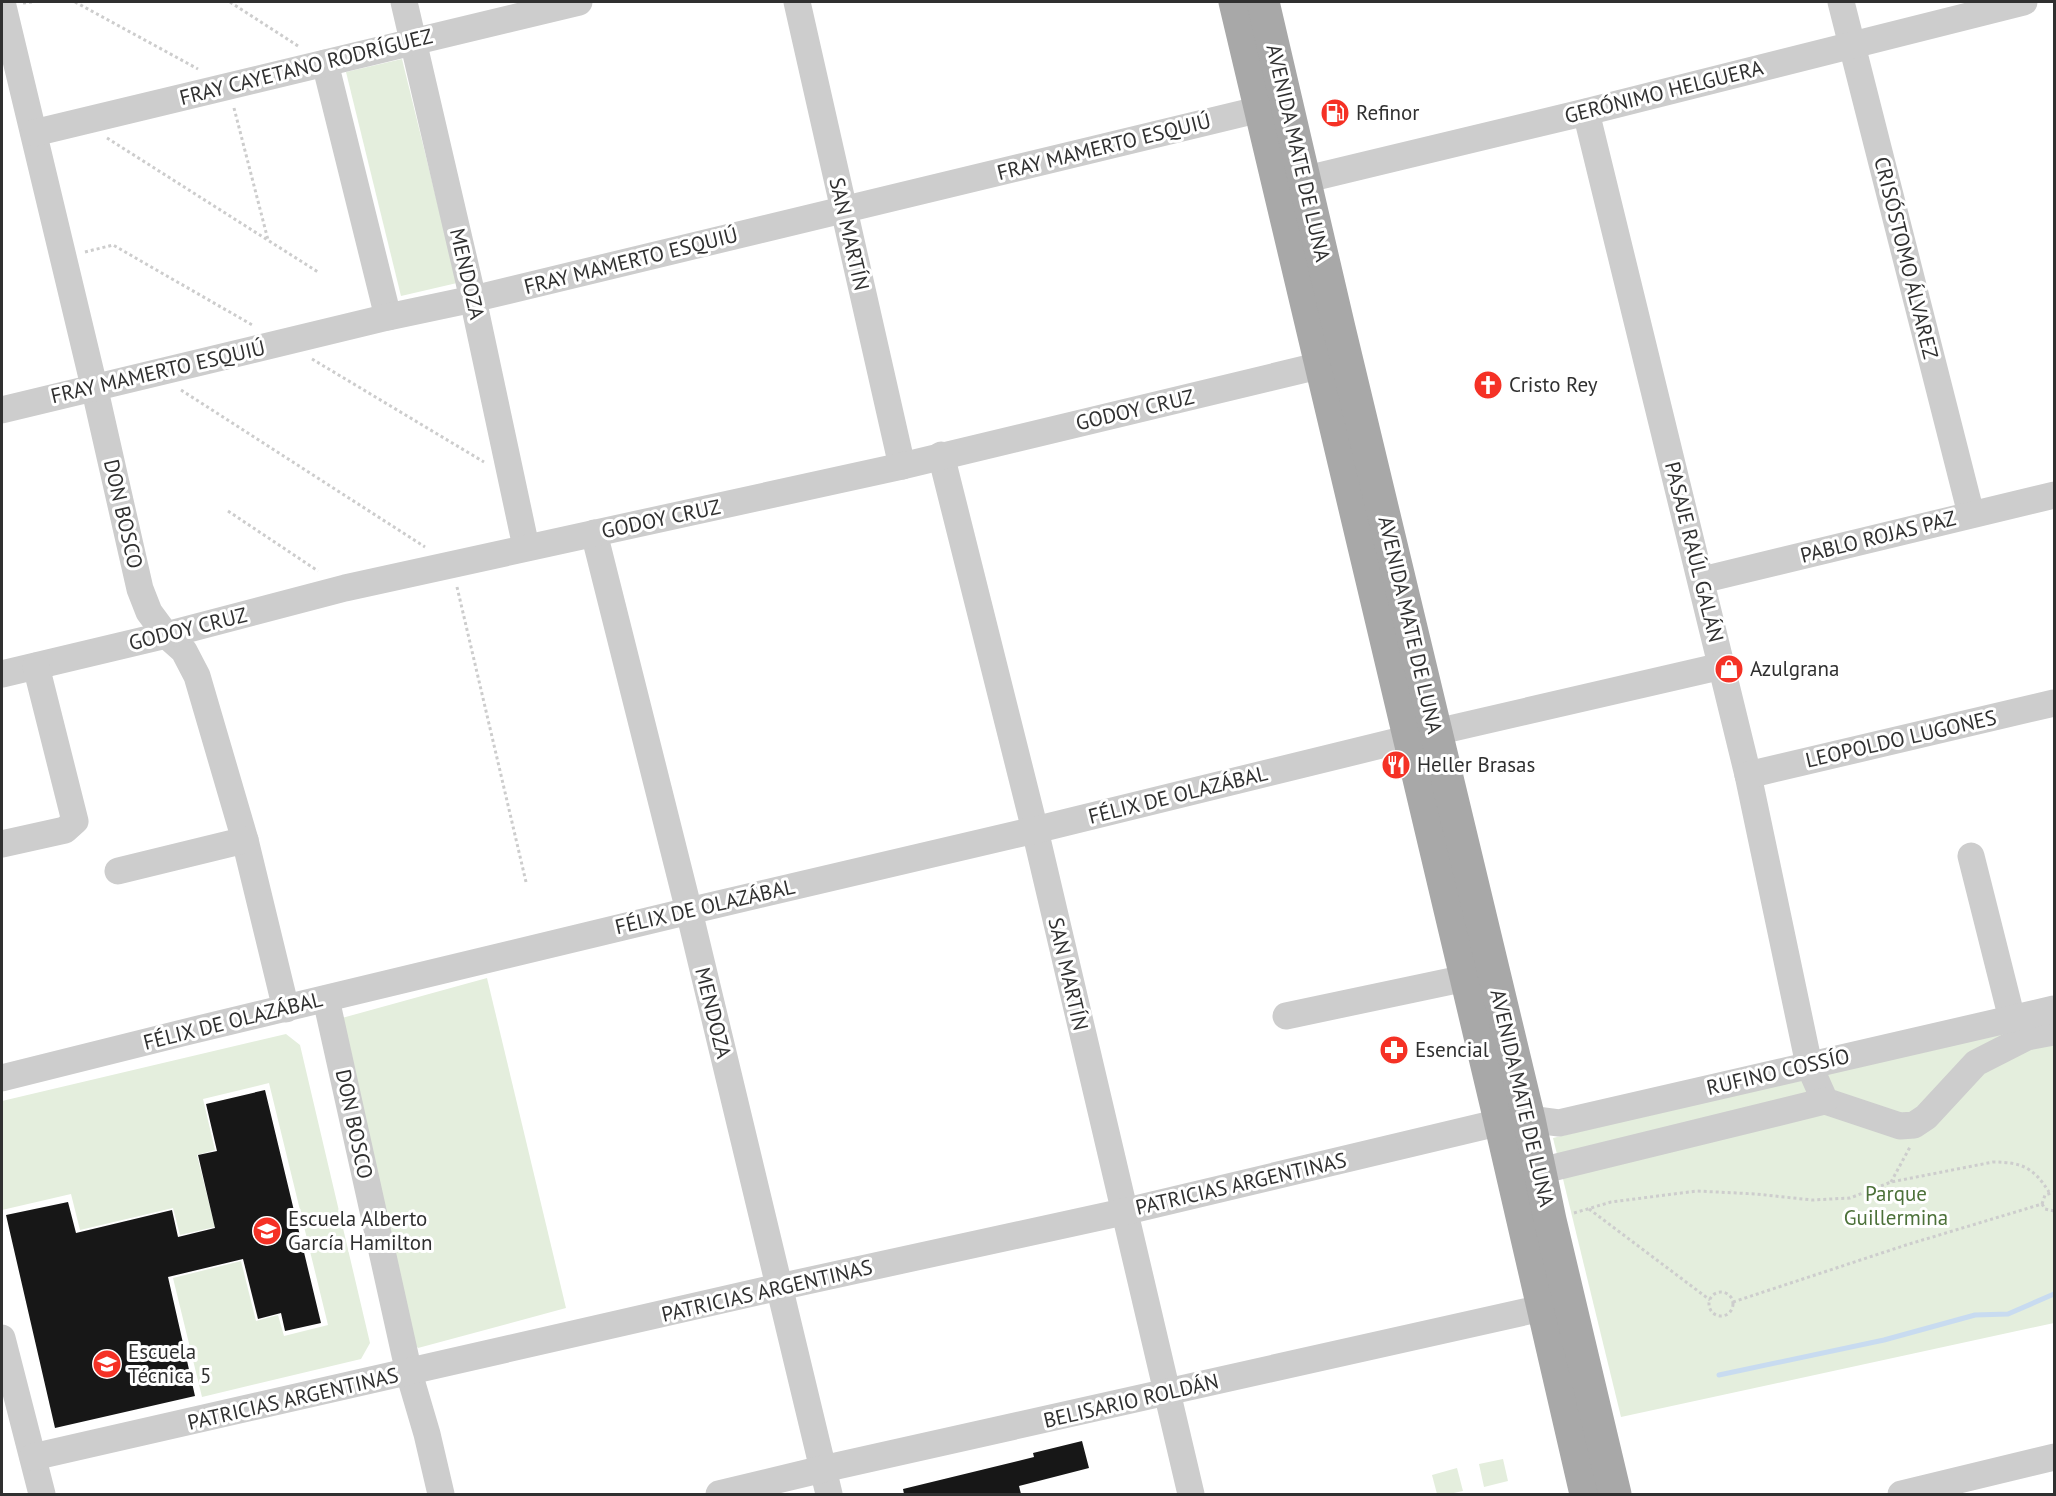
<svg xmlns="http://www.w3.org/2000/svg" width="2056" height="1496" viewBox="0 0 2056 1496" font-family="'PT Sans',sans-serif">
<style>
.green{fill:#e4eedd}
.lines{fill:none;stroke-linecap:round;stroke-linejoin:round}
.stream{stroke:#c8dbf0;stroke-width:5}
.building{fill:#171717}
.path{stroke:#cdcdcd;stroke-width:3;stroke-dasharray:3 3;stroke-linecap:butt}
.minor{stroke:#cdcdcd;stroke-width:27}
.major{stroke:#a8a8a8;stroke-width:33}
.labels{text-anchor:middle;stroke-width:6;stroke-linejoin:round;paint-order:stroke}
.street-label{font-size:21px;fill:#303030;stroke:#fff}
.poi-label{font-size:21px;fill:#303030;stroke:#fff;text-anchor:start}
.park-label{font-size:21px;fill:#4c7139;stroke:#fff}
</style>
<rect width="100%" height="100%" fill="#fff"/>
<g class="green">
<path d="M 402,59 L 457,283 L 401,296 L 346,72 Z"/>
<path d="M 487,978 L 566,1308 L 418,1348 L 406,1332 L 342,1018 Z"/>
<path d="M 2054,1015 L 2054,1323 L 1621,1417 L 1553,1138 Z"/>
<path d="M 286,1034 L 300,1045 L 370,1343 L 361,1359 L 202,1397 L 173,1278 L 241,1261 L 256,1321 L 278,1315 L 284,1336 L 328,1325 L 269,1083 L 203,1099 L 215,1150 L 197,1155 L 215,1227 L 180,1235 L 173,1208 L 80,1230 L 71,1194 L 2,1210 L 2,1101 Z"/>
<path d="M 1503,1459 L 1508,1481 L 1484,1487 L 1479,1464 Z"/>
<path d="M 1457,1468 L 1463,1491 L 1449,1494 L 1437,1494 L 1432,1475 Z"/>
</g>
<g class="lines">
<path class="stream" d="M 1719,1375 L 1884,1340 L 1975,1315 L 2008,1314 L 2054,1294"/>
</g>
<g class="building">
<path d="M 265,1090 L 321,1323 L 285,1331 L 281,1313 L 258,1319 L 243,1259 L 168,1277 L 195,1396 L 55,1428 L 6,1215 L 68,1202 L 76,1233 L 172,1210 L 178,1237 L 215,1228 L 198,1155 L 217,1151 L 206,1104 Z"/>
<path d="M 1082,1441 L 1089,1468 L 1019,1486 L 1021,1494 L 904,1494 L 903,1489 L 1034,1457 L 1033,1453 Z"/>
</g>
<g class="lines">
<g class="path">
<path d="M 75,2 L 198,69"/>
<path d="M 230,2 L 298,46"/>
<path d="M 23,3 L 32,2"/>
<path d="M 234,108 L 268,240"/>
<path d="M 107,138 L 318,272"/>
<path d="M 85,252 L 113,245 L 254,326"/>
<path d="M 312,359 L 484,462"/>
<path d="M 181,390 L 425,547"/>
<path d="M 228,511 L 318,571"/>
<path d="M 457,587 L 526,882"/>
<path d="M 1891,1182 L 1910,1147"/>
<path d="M 2042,1204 L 2045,1195 L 2054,1192"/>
<path d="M 2042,1204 L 2045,1209 L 2054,1211"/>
<path d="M 1589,1209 L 1710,1300"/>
<path d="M 1574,1213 L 1611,1202 L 1697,1191 L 1756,1194 L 1812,1200 L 1850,1198 L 1891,1182 L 1993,1162 C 2022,1162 2034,1168 2049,1192"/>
<circle cx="1721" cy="1304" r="12"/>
<path d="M 1733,1302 L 1906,1245 L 2042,1204"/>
</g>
<g class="minor">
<path d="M 2,2 L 94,386 L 140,589 L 149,612 L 166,635 L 184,651 L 197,676 L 245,840 L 286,1009"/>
<path d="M 404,2 L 473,299 L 526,547"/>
<path d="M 797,2 L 902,466"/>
<path d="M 1841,2 L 1971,514"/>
<path d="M 325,63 L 388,317"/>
<path d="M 1586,112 L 1748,775 L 1809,1065 L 1825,1101 L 1900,1126 L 1914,1125 L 1926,1117 L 1976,1063 L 2027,1037 L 2054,1032"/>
<path d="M 34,133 L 579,2"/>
<path d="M 1303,180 L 1586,112 L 2024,2"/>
<path d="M 2,410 L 388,317 L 473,299 L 1261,109"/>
<path d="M 941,455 L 1035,830 L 1191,1494"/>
<path d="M 594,533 L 689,911 L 829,1494"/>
<path d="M 1702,580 L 2054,495"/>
<path d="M 2,674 L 166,635 L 345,588 L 902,466 L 1322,365"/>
<path d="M 1748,775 L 2054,703"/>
<path d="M 2,844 L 65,830 L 75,821 L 36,666"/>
<path d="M 1971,856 L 2012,1019"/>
<path d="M 118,871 L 245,840"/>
<path d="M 326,999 L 409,1373 L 427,1434 L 441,1494"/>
<path d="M 1286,1016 L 1466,978"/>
<path d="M 2,1078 L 182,1033 L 689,911 L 1035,830 L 1410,738 L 1722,666"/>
<path d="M 1540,1171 L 1825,1101"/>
<path d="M 2,1338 L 42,1494"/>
<path d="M 33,1457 L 779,1287 L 1123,1212 L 1501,1122 L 1529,1119 L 1559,1123 L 2054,1009"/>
<path d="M 719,1494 L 823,1469 L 1542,1308"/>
<path d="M 1901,1494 L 2054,1457"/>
</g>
<g class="major">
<path d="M 1235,2 L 1497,1108 L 1586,1494"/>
<path d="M 1263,2 L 1339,328 L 1529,1119 L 1550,1220 L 1615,1494"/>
</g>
</g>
<defs>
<g id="fuel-disc" transform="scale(1.5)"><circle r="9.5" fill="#f53125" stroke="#fff"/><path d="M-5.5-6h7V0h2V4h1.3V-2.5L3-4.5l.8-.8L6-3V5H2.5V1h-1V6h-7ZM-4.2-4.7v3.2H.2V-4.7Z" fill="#fff"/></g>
<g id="church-disc" transform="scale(1.5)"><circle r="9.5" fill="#f53125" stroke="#fff"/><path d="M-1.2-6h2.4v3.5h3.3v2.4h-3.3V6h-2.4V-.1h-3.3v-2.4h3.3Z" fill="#fff"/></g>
<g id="shop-disc" transform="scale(1.5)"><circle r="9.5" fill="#f53125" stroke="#fff"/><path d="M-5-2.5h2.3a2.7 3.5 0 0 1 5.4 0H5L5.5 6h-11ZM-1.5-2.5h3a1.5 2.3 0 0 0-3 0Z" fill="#fff"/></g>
<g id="restaurant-disc" transform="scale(1.5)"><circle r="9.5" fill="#f53125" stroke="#fff"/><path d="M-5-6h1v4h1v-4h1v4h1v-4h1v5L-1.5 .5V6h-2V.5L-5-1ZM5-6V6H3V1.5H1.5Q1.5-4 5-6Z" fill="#fff"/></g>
<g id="pharmacy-disc" transform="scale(1.5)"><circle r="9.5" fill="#f53125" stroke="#fff"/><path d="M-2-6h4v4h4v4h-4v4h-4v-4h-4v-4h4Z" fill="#fff"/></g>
<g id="school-disc" transform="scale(1.5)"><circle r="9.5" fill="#f53125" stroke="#fff"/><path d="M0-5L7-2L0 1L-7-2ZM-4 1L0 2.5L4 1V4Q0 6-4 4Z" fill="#fff"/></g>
</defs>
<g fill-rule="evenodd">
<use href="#fuel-disc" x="1335" y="113"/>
<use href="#church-disc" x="1488" y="385"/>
<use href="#shop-disc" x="1729" y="669"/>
<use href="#restaurant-disc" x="1396" y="765"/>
<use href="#pharmacy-disc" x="1394" y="1050"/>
<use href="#school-disc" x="267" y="1231"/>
<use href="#school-disc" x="107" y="1364"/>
</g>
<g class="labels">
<g class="street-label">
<text transform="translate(306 67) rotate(-14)" y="7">FRAY CAYETANO RODRÍGUEZ</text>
<text transform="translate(1664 92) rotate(-14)" y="7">GERÓNIMO HELGUERA</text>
<text transform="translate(1104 147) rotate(-14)" y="7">FRAY MAMERTO ESQUIÚ</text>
<text transform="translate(1298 153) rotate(77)" y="7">AVENIDA MATE DE LUNA</text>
<text transform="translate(849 234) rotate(77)" y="7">SAN MARTÍN</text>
<text transform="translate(1906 258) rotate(76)" y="7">CRISÓSTOMO ÁLVAREZ</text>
<text transform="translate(631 261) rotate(-14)" y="7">FRAY MAMERTO ESQUIÚ</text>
<text transform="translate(467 274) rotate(77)" y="7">MENDOZA</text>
<text transform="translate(158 372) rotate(-13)" y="7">FRAY MAMERTO ESQUIÚ</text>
<text transform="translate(1135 410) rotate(-13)" y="7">GODOY CRUZ</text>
<text transform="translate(123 514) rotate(77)" y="7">DON BOSCO</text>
<text transform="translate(661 519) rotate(-12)" y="7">GODOY CRUZ</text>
<text transform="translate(1878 537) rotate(-14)" y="7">PABLO ROJAS PAZ</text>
<text transform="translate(1694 552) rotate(76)" y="7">PASAJE RAÚL GALÁN</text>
<text transform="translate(1410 625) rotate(77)" y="7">AVENIDA MATE DE LUNA</text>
<text transform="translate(188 629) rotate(-14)" y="7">GODOY CRUZ</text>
<text transform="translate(1901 739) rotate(-13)" y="7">LEOPOLDO LUGONES</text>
<text transform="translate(1178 795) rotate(-14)" y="7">FÉLIX DE OLAZÁBAL</text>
<text transform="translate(705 907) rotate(-13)" y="7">FÉLIX DE OLAZÁBAL</text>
<text transform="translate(1068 974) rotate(77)" y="7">SAN MARTÍN</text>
<text transform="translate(713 1013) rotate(76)" y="7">MENDOZA</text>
<text transform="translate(233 1021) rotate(-14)" y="7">FÉLIX DE OLAZÁBAL</text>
<text transform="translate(1778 1072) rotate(-13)" y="7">RUFINO COSSÍO</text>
<text transform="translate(1522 1098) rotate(77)" y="7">AVENIDA MATE DE LUNA</text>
<text transform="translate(354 1124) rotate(78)" y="7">DON BOSCO</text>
<text transform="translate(1241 1184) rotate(-13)" y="7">PATRICIAS ARGENTINAS</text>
<text transform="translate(767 1291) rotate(-13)" y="7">PATRICIAS ARGENTINAS</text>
<text transform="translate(293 1399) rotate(-13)" y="7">PATRICIAS ARGENTINAS</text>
<text transform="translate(1131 1401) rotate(-13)" y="7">BELISARIO ROLDÁN</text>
</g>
<g class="poi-label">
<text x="1356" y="120">Refinor</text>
<text x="1509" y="392">Cristo Rey</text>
<text x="1750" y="676">Azulgrana</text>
<text x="1417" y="772">Heller Brasas</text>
<text x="1415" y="1057">Esencial</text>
<text x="288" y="1226">Escuela Alberto<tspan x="288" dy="24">García Hamilton</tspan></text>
<text x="128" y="1359">Escuela<tspan x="128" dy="24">Técnica 5</tspan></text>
</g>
<g class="park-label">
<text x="1896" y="1201">Parque<tspan x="1896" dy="24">Guillermina</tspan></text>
</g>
</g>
<rect width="2056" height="1496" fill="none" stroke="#303030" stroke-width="6"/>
</svg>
